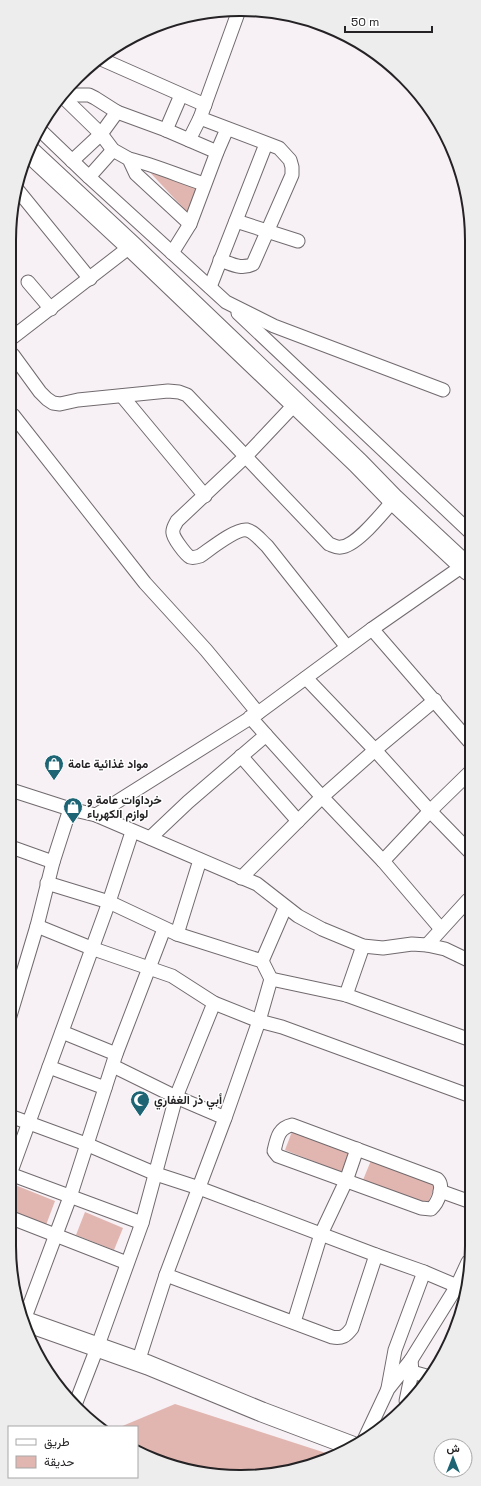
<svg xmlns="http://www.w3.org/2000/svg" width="481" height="1486" viewBox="0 0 481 1486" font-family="'Space Grotesk',Vazirmatn,sans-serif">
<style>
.green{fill:#e1b6b0}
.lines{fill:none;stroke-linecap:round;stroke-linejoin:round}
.minor-casing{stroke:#716a6e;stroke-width:15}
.secondary-casing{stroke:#716a6e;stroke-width:21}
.primary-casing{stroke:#716a6e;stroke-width:23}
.minor{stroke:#fff;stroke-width:13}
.secondary{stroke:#fff;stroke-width:19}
.primary{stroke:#fff;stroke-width:21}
.labels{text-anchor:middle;stroke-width:3;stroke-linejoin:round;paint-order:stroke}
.poi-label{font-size:12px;font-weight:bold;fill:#242224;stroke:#fff;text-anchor:start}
.rim{fill:none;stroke:#242224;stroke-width:2}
</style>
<rect width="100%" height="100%" fill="#f7f0f5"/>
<g class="green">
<path d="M 144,166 L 197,184 L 189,214 Z"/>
<path d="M 293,1129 L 351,1152 L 343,1173 L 285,1150 Z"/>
<path d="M 372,1158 L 436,1184 L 427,1205 L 363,1180 Z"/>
<path d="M 15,1185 L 55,1201 L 46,1225 L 9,1210 L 9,1200 Z"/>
<path d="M 85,1212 L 123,1228 L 114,1250 L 76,1235 Z"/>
<path d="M 175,1404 L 332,1455 L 300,1469 L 211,1475 L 138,1453 L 137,1427 L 120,1427 Z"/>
</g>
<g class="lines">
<g class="minor-casing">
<g id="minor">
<path d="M 101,59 L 205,105"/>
<path d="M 65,95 L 89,95 L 95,98 L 117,112 L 166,130 L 217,152"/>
<path d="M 63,97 L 101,134 L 113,150 L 129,159 L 136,174 L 190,224"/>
<path d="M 200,118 L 279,148 L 290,160 L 292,167 L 292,175 L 253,264 C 241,270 232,264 220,260"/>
<path d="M 40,130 L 89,177 L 226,302 L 274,326 L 443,390"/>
<path d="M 166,130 L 181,95"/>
<path d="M 189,140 L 200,118 L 238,13"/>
<path d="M 129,159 C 155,165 179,176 204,184"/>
<path d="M 72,161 L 101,134 L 117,112"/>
<path d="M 89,177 L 113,150"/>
<path d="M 16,188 L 90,279"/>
<path d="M 236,221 L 298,241"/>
<path d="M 172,253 L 190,224 L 217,152 L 227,129"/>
<path d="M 28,282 L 51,309"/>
<path d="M 210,287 L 266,144"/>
<path d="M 238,313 L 469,531"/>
<path d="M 13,337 L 131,246"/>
<path d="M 13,355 L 40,392 L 47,399 L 53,403 L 60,404 L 78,400 L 168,391 L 179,392 L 187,395 L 329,544 C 332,545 337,548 341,547 C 357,546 382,513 394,500"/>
<path d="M 122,396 L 205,496"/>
<path d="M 296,403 L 246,456 L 177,521 C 175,525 172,529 173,533 C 173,538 186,555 190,557 C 193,558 197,557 200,556 C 209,550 236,528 247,530 C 255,532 261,541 267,546 L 347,647"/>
<path d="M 13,415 L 145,583 L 206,650 L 258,713"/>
<path d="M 372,629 L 469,741"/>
<path d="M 306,678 L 375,750 L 430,811 L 469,851"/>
<path d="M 250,717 L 266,735"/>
<path d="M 241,756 L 298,821"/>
<path d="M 11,790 L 70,809 L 96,815 L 258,713 L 372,629 L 464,565 L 468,559"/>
<path d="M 96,815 L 257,884 L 298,916 L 322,929 L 363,946 L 383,948 L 412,944 L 427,945 L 445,949 L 468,960"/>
<path d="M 150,838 L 188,802 L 266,735 L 322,797 L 383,861 L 441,929"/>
<path d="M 11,847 L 53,862"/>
<path d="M 383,861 L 430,811 L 469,773"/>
<path d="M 241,878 L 322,797 L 375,750 L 435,700"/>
<path d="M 47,883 L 109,902 L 177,934 L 262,961 L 271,979 L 259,1021 L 225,1118 L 166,1275 L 138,1362"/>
<path d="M 37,926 L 91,948 L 172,976 L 214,1003 L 259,1021 L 282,1027 L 468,1095"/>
<path d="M 177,934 L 200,860"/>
<path d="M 427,945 L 468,900"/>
<path d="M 262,961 L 285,908"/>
<path d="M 271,979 L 346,995 L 468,1039"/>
<path d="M 346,995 L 363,946"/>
<path d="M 10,1016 L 37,926 L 53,862 L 70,809"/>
<path d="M 62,1032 L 116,1054"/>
<path d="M 113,1066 L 176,1097 L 225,1118"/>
<path d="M 49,1067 L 105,1088"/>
<path d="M 10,1116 L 86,1144 L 156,1174 L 199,1188 L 376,1255 L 424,1272 L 457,1286"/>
<path d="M 292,1125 L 437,1179 C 445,1186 438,1203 431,1209 L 421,1208 L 278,1156 L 274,1151 C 277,1139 278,1128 292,1125 Z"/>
<path d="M 10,1174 L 142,1223"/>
<path d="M 9,1177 L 109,902 L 132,832"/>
<path d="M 440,1191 L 468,1201"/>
<path d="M 9,1217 L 127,1263"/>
<path d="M 166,1275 L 332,1337 C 342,1339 346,1336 352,1328 L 376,1255"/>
<path d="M 24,1320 L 70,1197 L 116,1054 L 164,929"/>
<path d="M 294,1322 L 321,1234 L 346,1181 L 357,1149"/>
<path d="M 411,1360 L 457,1286 L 468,1262"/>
<path d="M 412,1372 L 430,1377"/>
<path d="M 388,1388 L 395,1350 L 424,1272"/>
<path d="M 75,1405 L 97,1348 L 142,1223 L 176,1097 L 214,1003"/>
<path d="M 364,1440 L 388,1389 L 411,1360 L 412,1372 L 406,1401"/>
</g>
</g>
<g class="secondary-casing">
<path id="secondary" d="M 24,1321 L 148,1365 L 262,1412 L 352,1446"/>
</g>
<g class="primary-casing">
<path id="primary" d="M 31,153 L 131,246 L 358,463 L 394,500 L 469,570"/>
</g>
<use href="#minor" class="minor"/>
<use href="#secondary" class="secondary"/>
<use href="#primary" class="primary"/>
</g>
<defs>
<g id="shop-pin" transform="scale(1)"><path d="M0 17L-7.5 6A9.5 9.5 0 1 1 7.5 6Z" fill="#1d6474" stroke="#fff"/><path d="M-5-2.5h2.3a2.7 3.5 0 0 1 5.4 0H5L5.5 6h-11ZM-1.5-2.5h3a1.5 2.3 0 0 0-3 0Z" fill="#fff"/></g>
<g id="mosque-pin" transform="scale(1)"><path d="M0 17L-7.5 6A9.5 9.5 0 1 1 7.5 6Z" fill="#1d6474" stroke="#fff"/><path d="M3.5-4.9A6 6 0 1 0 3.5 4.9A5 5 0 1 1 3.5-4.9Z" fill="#fff"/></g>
</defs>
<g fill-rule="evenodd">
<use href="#shop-pin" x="54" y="764"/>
<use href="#shop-pin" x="73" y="807"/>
<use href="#mosque-pin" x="140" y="1100"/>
</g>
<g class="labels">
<g class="poi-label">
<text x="68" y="768">مواد غذائية عامة</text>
<text x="87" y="804">خرداوات عامة و<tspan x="87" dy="14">لوازم الكهرباء</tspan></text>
<text x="154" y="1104">أبي ذر الغفاري</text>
</g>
</g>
<path d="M0 0H481V1486H0ZM240 16H241A224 224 0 0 1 465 240V1246A224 224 0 0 1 241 1470H240A224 224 0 0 1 16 1246V240A224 224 0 0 1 240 16Z" fill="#ededed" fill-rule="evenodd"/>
<path class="rim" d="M240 16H241A224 224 0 0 1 465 240V1246A224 224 0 0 1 241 1470H240A224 224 0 0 1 16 1246V240A224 224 0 0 1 240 16Z"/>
<rect x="8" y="1426" width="130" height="52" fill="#ffffff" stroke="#a7a7a7"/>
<rect x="16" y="1439" width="20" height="6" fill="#ffffff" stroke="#a7a7a7"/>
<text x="44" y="1446" font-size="12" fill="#242224">طريق</text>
<rect x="16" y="1456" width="20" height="12" fill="#e1b6b0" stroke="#a7a7a7"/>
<text x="44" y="1466" font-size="12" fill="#242224">حديقة</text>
<g transform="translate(453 1458)"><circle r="19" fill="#ffffff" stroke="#a7a7a7"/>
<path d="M0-3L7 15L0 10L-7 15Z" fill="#1d6474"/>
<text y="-6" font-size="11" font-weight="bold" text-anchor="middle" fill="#242224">ش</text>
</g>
<path d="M345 26v6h87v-6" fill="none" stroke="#242224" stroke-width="2"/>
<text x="351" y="26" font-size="12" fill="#242224" stroke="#ffffff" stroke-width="3" paint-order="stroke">50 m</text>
</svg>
